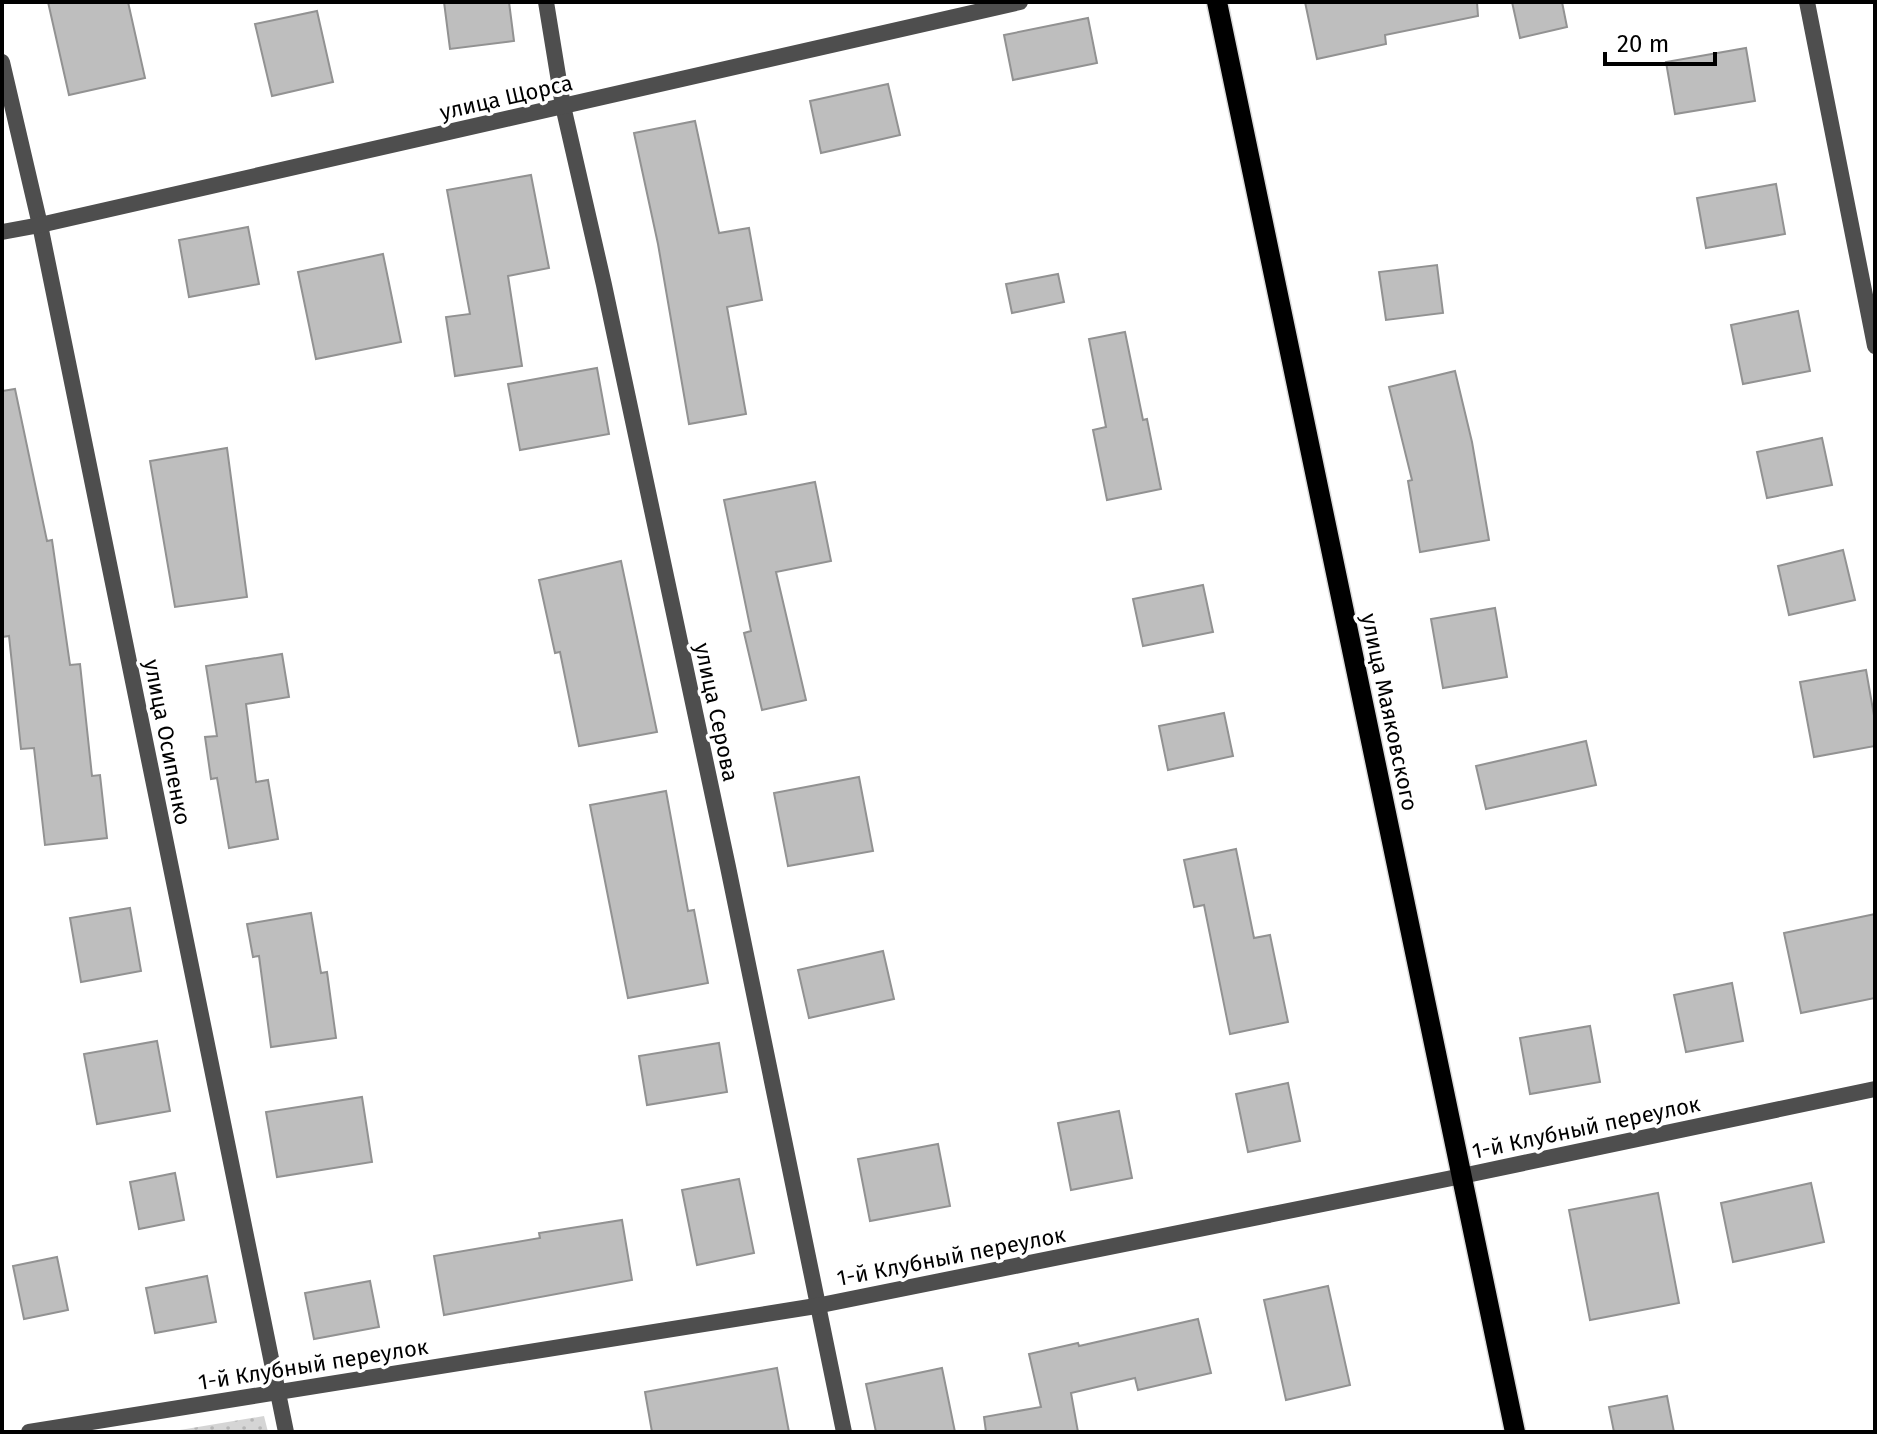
<svg xmlns="http://www.w3.org/2000/svg" width="1877" height="1434" viewBox="0 0 1877 1434" font-family="'Fira Sans',sans-serif">
<style>
.grass{fill:url(#grass-dots)}
.building{fill:#bebebe;stroke:#929292;stroke-width:2}
.lines{fill:none;stroke-linecap:round;stroke-linejoin:round}
.primary-casing{stroke:#dbdbdb;stroke-width:23}
.minor{stroke:#4e4e4e;stroke-width:16}
.primary{stroke:#000;stroke-width:20}
.labels{text-anchor:middle;stroke-width:7;stroke-linejoin:round;paint-order:stroke}
.street-label{font-size:22px;fill:#000;stroke:#fff}
</style>
<defs>
<pattern id="grass-dots" width="8" height="8" patternUnits="userSpaceOnUse" patternTransform="scale(2)"><rect width="8" height="8" fill="#d5d5d5"/><path d="M2 2h.1M6 6h.1" fill="none" stroke="#b5b5b5" stroke-width="1.8" stroke-linecap="round"/></pattern>
</defs>
<rect width="100%" height="100%" fill="#fff"/>
<path class="grass" d="M 264,1416 L 268,1432 L 168,1432 Z"/>
<g class="building">
<path d="M 48,2 L 128,2 L 145,78 L 69,95 Z"/>
<path d="M 444,2 L 509,2 L 514,41 L 450,49 Z"/>
<path d="M 1305,2 L 1477,2 L 1478,16 L 1385,35 L 1386,44 L 1317,59 Z"/>
<path d="M 1512,2 L 1562,2 L 1567,27 L 1520,38 Z"/>
<path d="M 317,11 L 333,82 L 272,96 L 255,24 Z"/>
<path d="M 1088,18 L 1097,63 L 1013,80 L 1004,35 Z"/>
<path d="M 1746,48 L 1755,101 L 1675,114 L 1666,62 Z"/>
<path d="M 888,84 L 900,135 L 821,153 L 810,101 Z"/>
<path d="M 695,121 L 719,233 L 749,228 L 762,300 L 727,307 L 746,414 L 689,424 L 658,244 L 634,133 Z"/>
<path d="M 531,175 L 549,268 L 508,276 L 522,366 L 455,376 L 446,317 L 470,314 L 447,190 Z"/>
<path d="M 1776,184 L 1785,234 L 1706,248 L 1697,198 Z"/>
<path d="M 248,227 L 259,284 L 189,297 L 179,240 Z"/>
<path d="M 383,254 L 401,342 L 316,359 L 298,272 Z"/>
<path d="M 1437,265 L 1443,313 L 1386,320 L 1379,272 Z"/>
<path d="M 1058,274 L 1064,302 L 1012,313 L 1006,284 Z"/>
<path d="M 1798,311 L 1810,371 L 1743,384 L 1731,325 Z"/>
<path d="M 1125,332 L 1143,420 L 1147,419 L 1161,489 L 1107,500 L 1093,430 L 1106,427 L 1089,339 Z"/>
<path d="M 597,368 L 609,434 L 520,450 L 508,384 Z"/>
<path d="M 1455,371 L 1472,442 L 1489,540 L 1420,552 L 1408,481 L 1412,480 L 1389,387 Z"/>
<path d="M 15,389 L 47,541 L 52,540 L 70,665 L 80,664 L 92,776 L 100,775 L 107,838 L 45,845 L 34,748 L 21,749 L 9,636 L 2,637 L 2,391 Z"/>
<path d="M 1822,438 L 1832,485 L 1767,498 L 1757,452 Z"/>
<path d="M 227,448 L 247,597 L 175,607 L 150,461 Z"/>
<path d="M 815,482 L 831,561 L 776,572 L 806,700 L 762,710 L 744,633 L 751,631 L 724,500 Z"/>
<path d="M 1843,550 L 1855,600 L 1789,615 L 1778,566 Z"/>
<path d="M 621,561 L 657,732 L 579,746 L 560,652 L 555,653 L 539,580 Z"/>
<path d="M 1203,585 L 1213,632 L 1143,646 L 1133,599 Z"/>
<path d="M 1495,608 L 1507,677 L 1443,688 L 1431,619 Z"/>
<path d="M 282,654 L 289,697 L 246,704 L 256,782 L 268,780 L 278,839 L 229,848 L 217,778 L 211,779 L 205,737 L 217,736 L 206,666 Z"/>
<path d="M 1866,670 L 1875,721 L 1875,746 L 1814,757 L 1800,682 Z"/>
<path d="M 1224,713 L 1233,756 L 1168,770 L 1159,726 Z"/>
<path d="M 1586,741 L 1596,785 L 1486,809 L 1476,766 Z"/>
<path d="M 859,777 L 873,851 L 788,866 L 774,793 Z"/>
<path d="M 666,791 L 688,911 L 694,910 L 708,983 L 628,998 L 590,805 Z"/>
<path d="M 1236,849 L 1254,938 L 1270,935 L 1288,1022 L 1230,1034 L 1204,905 L 1194,907 L 1184,860 Z"/>
<path d="M 130,908 L 141,971 L 81,982 L 70,918 Z"/>
<path d="M 311,913 L 321,973 L 327,972 L 336,1038 L 271,1047 L 259,956 L 253,957 L 247,924 Z"/>
<path d="M 1875,914 L 1875,998 L 1801,1013 L 1784,933 Z"/>
<path d="M 883,951 L 894,999 L 809,1018 L 798,970 Z"/>
<path d="M 1732,983 L 1743,1041 L 1686,1052 L 1674,995 Z"/>
<path d="M 1590,1026 L 1600,1082 L 1530,1094 L 1520,1038 Z"/>
<path d="M 157,1041 L 170,1111 L 97,1124 L 84,1054 Z"/>
<path d="M 719,1043 L 727,1092 L 647,1105 L 639,1056 Z"/>
<path d="M 1288,1083 L 1300,1141 L 1248,1152 L 1236,1094 Z"/>
<path d="M 362,1097 L 372,1162 L 277,1177 L 266,1112 Z"/>
<path d="M 1119,1111 L 1132,1178 L 1071,1190 L 1058,1123 Z"/>
<path d="M 938,1144 L 950,1206 L 870,1221 L 858,1159 Z"/>
<path d="M 175,1173 L 184,1220 L 139,1229 L 130,1182 Z"/>
<path d="M 739,1179 L 754,1253 L 697,1265 L 682,1190 Z"/>
<path d="M 1811,1183 L 1824,1242 L 1733,1262 L 1721,1203 Z"/>
<path d="M 1658,1193 L 1679,1303 L 1590,1320 L 1569,1210 Z"/>
<path d="M 622,1220 L 632,1280 L 444,1315 L 434,1256 L 540,1238 L 539,1233 Z"/>
<path d="M 57,1257 L 68,1310 L 24,1319 L 13,1266 Z"/>
<path d="M 207,1276 L 216,1322 L 155,1333 L 146,1288 Z"/>
<path d="M 370,1281 L 379,1327 L 314,1339 L 305,1293 Z"/>
<path d="M 1328,1286 L 1350,1385 L 1286,1400 L 1264,1300 Z"/>
<path d="M 1198,1319 L 1211,1373 L 1138,1390 L 1135,1378 L 1071,1393 L 1078,1432 L 986,1432 L 984,1417 L 1041,1407 L 1029,1354 L 1078,1343 L 1079,1346 Z"/>
<path d="M 777,1368 L 789,1432 L 652,1432 L 645,1392 Z"/>
<path d="M 942,1368 L 955,1432 L 876,1432 L 866,1384 Z"/>
<path d="M 1667,1396 L 1674,1432 L 1614,1432 L 1609,1407 Z"/>
</g>
<g class="lines">
<g class="primary-casing">
<path id="primary" d="M 1217,2 L 1515,1432"/>
</g>
<g class="minor">
<path d="M 546,2 L 563,106 L 604,285 L 728,867 L 844,1432"/>
<path d="M 1807,2 L 1875,346"/>
<path d="M 2,62 L 40,225 L 286,1432"/>
<path d="M 2,232 L 40,225 L 1020,2"/>
<path d="M 29,1432 L 816,1306 L 1462,1176 L 1875,1089"/>
</g>
<use href="#primary" class="primary"/>
</g>
<g class="labels">
<g class="street-label">
<text transform="translate(506 97) rotate(-13)" y="8">улица Щорса</text>
<text transform="translate(717 712) rotate(78)" y="8">улица Серова</text>
<text transform="translate(1390 712) rotate(78)" y="8">улица Маяковского</text>
<text transform="translate(168 742) rotate(79)" y="8">улица Осипенко</text>
<text transform="translate(1586 1127) rotate(-12)" y="8">1-й Клубный переулок</text>
<text transform="translate(951 1256) rotate(-11)" y="8">1-й Клубный переулок</text>
<text transform="translate(313 1364) rotate(-9)" y="8">1-й Клубный переулок</text>
</g>
</g>
<rect width="1877" height="1434" fill="none" stroke="#000000" stroke-width="8"/>
<path d="M1605 52v12h110v-12" fill="none" stroke="#000000" stroke-width="4"/>
<text x="1617" y="52" font-size="24" fill="#000000" stroke="#ffffff" stroke-width="6" paint-order="stroke">20 m</text>
</svg>
